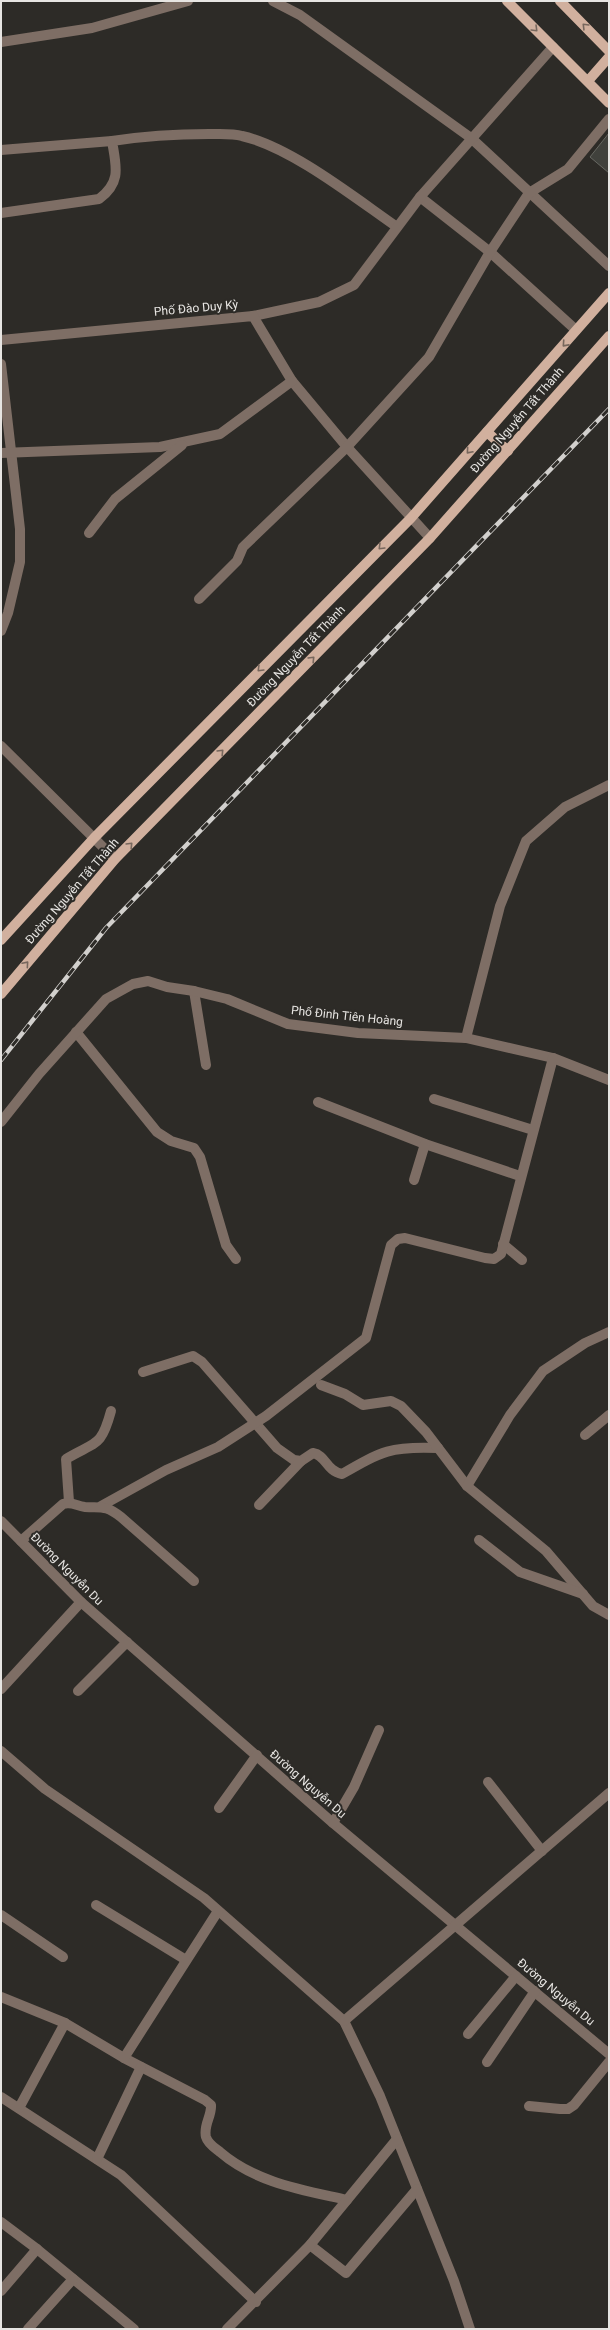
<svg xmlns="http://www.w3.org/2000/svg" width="610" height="2330" viewBox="0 0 610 2330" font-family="Roboto,sans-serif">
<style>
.building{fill:#40413c;stroke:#676862}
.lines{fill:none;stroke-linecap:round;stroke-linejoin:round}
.minor{stroke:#7e6e65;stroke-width:10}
.major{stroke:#d1b09e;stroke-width:10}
.rail-casing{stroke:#d2d0cd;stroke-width:4.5}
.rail{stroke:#2d2b27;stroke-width:3;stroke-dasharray:9;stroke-linecap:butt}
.oneway{stroke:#77675d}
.labels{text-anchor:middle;stroke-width:4;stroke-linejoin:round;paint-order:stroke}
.street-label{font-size:12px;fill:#e7e5e2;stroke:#2d2b27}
</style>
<rect width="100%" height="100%" fill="#2d2b27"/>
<path class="building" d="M 609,133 L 609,173 L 590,157 Z"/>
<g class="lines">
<g class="minor">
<path d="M 273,1 L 300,15 L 471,138 L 609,266"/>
<path d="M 1,42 L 92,28 L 188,1"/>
<path d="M 1,150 L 112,141"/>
<path d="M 420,197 L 490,252 L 576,330"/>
<path d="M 1,213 L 99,199 C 122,182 116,166 112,141 C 144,136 176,134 209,134 C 219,134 232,133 242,136 C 291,147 355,198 397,227"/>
<path d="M 253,316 L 319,302 L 354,285 L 420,197 L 553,47"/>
<path d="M 1,340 L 253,316 L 292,381 L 347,447 L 430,538"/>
<path d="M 1,364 L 20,529 L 20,562 L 8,613 L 1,631"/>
<path d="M 1,453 L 160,447 L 220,434 L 292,381"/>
<path d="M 89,533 L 115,499 L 182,445"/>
<path d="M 199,599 L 237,561 L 243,547 L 347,447 L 429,357 L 490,252 L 529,193 L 568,169 L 609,119"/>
<path d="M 1,746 L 115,859"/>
<path d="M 194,991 L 206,1065"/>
<path d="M 76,1032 L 157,1132 L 171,1141 L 194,1148 L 200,1157 L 226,1245 L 236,1259"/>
<path d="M 466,1038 L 500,906 L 526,841 L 565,807 L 609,785"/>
<path d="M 434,1099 L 533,1130"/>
<path d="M 318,1102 L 425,1144 L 520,1176"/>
<path d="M 1,1122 L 39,1074 L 106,999 L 133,984 L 148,981 L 167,987 L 194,991 L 227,999 L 288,1024 L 358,1033 L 466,1038 L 553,1058 L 609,1080"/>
<path d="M 414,1180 L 425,1144"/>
<path d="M 503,1244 L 522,1260"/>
<path d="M 143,1372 L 193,1356 L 202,1362 L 277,1448 L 294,1460 L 301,1461 L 313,1453 C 326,1455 326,1471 342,1474 C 382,1451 391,1446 438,1448"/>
<path d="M 321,1385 L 345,1394 L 363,1405 L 391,1401 L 401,1406 L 426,1432 L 467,1486 L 546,1551 L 593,1606 L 609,1615"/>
<path d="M 585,1435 L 609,1415"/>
<path d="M 467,1486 L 510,1415 L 543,1371 L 585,1343 L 609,1332"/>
<path d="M 69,1502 L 66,1459 C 96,1441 101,1448 111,1411"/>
<path d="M 259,1505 L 301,1461"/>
<path d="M 101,1506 L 166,1470 L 218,1447 L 266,1416 L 366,1338 L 391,1245 L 398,1239 L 405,1238 L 485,1258 L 494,1259 L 501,1254 L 553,1058"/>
<path d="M 1,1521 L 81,1602 L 333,1823 L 609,2054"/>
<path d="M 479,1540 L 520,1572 L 583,1594"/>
<path d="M 21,1541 L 63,1504 C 72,1501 76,1506 85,1507 C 103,1508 105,1505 121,1517 L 194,1581"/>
<path d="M 1,1689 L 81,1602"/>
<path d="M 78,1691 L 127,1642"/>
<path d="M 1,1751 L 45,1789 L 204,1898 L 344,2021 L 380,2096 L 454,2281 L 470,2329"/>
<path d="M 488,1782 L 542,1851"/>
<path d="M 219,1808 L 257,1755"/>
<path d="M 333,1823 L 354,1787 L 379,1730"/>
<path d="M 96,1905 L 186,1960"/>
<path d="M 1,1915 L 63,1957"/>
<path d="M 1,1997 L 65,2023 L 124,2058 L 205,2100 L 211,2105 C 212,2116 203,2125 206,2137 C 208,2144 215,2148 220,2152 C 256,2183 303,2190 347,2200"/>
<path d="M 344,2021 L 609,1793"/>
<path d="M 468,2034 L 516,1976"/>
<path d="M 124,2058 L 218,1911"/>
<path d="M 487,2062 L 535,1991"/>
<path d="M 1,2097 L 121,2175 L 256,2302"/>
<path d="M 529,2106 L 560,2109 L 568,2109 L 574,2105 L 609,2062"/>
<path d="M 19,2108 L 65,2023"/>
<path d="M 97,2159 L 141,2067"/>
<path d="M 1,2222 L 37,2249 L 134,2329"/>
<path d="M 310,2245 L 346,2273 L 417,2189"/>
<path d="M 1,2291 L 37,2249"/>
<path d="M 28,2329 L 73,2279"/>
<path d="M 227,2329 L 310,2245 L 397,2139"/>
</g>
<g class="major">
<path d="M 507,1 L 609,103"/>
<path d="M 560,1 L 609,51"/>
<path d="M 588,81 L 609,57"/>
<path d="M 487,432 L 508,451"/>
<path d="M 1,940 L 94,838 L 411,518 L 609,293"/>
<path d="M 1,994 L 115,859 L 430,538 L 609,336"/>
</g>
<g class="rail-casing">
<path id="rail" d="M 1,1060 L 106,928 L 609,409"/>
</g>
<use href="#rail" class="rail"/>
</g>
<defs><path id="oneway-chevron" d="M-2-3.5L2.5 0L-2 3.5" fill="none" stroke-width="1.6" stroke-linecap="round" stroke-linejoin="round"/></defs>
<g class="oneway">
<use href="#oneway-chevron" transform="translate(585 26) rotate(-135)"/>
<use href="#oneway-chevron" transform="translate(535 29) rotate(45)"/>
<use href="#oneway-chevron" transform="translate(565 344) rotate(132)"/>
<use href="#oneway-chevron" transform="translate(469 451) rotate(131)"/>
<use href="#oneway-chevron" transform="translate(381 547) rotate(135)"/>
<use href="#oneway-chevron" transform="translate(312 659) rotate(-46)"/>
<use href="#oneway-chevron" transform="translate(260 669) rotate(135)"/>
<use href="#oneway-chevron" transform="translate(221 752) rotate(-46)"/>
<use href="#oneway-chevron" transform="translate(130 845) rotate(-46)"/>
<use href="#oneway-chevron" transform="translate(26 964) rotate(-49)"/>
</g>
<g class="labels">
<g class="street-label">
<text transform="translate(196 308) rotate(-5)" y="4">Phố Đào Duy Kỳ</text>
<text transform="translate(517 420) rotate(-49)" y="4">Đường Nguyễn Tất Thành</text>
<text transform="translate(296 656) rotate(-46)" y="4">Đường Nguyễn Tất Thành</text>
<text transform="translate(72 891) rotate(-49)" y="4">Đường Nguyễn Tất Thành</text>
<text transform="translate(347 1016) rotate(6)" y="4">Phố Đinh Tiên Hoàng</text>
<text transform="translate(67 1569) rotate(45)" y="4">Đường Nguyễn Du</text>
<text transform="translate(308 1784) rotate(41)" y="4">Đường Nguyễn Du</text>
<text transform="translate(556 1992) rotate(40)" y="4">Đường Nguyễn Du</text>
</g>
</g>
<rect width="610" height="2330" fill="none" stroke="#e7e5e2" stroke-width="4"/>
</svg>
